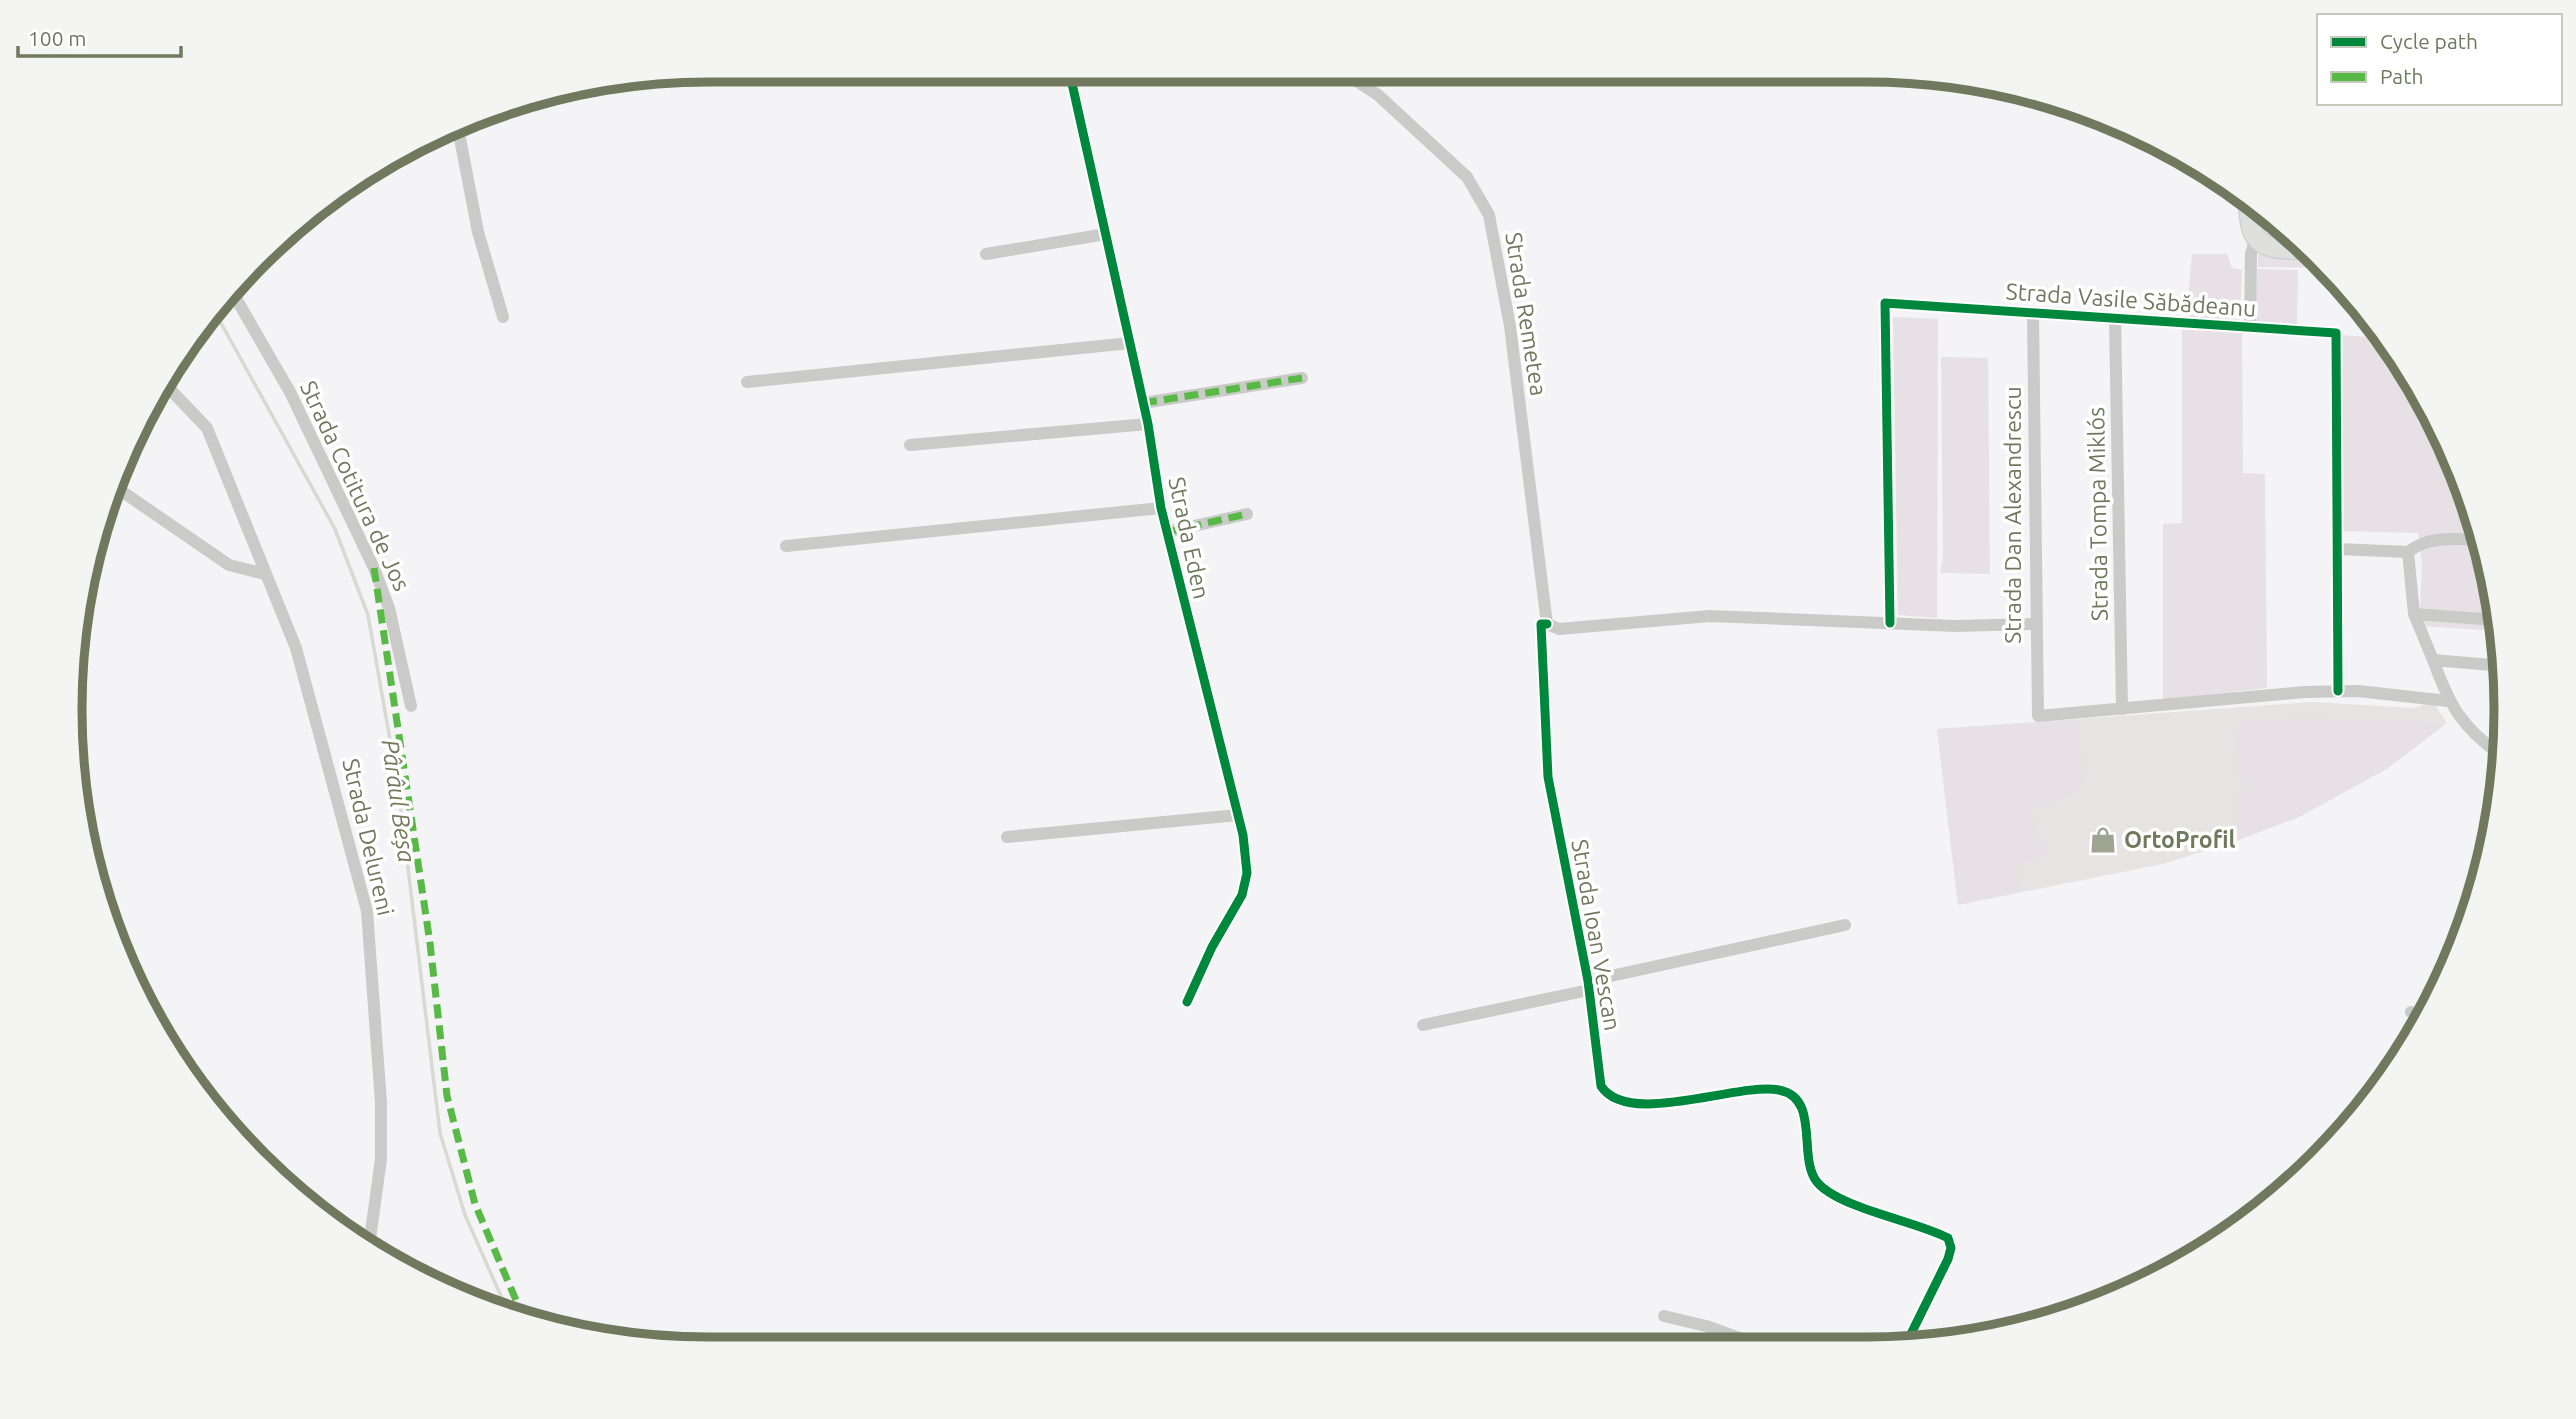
<svg xmlns="http://www.w3.org/2000/svg" width="2576" height="1419" viewBox="0 0 2576 1419" font-family="Ubuntu,sans-serif">
<style>
.built{fill:#e5e4e2}
.green{fill:#e7e1e6}
.lines{fill:none;stroke-linecap:round;stroke-linejoin:round}
.stream{stroke:#d8d9d1;stroke-width:3.5}
.secondary-casing{stroke:#d0d1cf;stroke-width:20}
.primary-casing{stroke:#d1d1d1;stroke-width:22}
.street{stroke:#cacbc9;stroke-width:12}
.secondary{stroke:#dfdfde;stroke-width:18}
.primary{stroke:#dfdfde;stroke-width:19}
.quiet{stroke:#58b947;stroke-width:7;stroke-dasharray:14 7;stroke-linecap:butt}
.cycleway-casing{stroke:#fff;stroke-width:13}
.cycleway{stroke:#00873e;stroke-width:9}
.labels{text-anchor:middle;stroke-width:7;stroke-linejoin:round;paint-order:stroke}
.street-label{font-size:23px;fill:#70785d;stroke:#fff}
.poi-label{font-size:23px;font-weight:bold;fill:#70785d;stroke:#fff;text-anchor:start}
.water-label{font-size:24px;font-style:italic;fill:#76785c;stroke:#fff}
.rim{fill:none;stroke:#70785d;stroke-width:9}
</style>
<rect width="100%" height="100%" fill="#f4f3f5"/>
<path class="built" d="M 2313,702 L 2413,708 L 2433,702 L 2447,723 L 2388,768 L 2301,816 L 2233,842 L 2163,864 L 1958,905 L 1937,729 Z"/>
<g class="green">
<path d="M 2192,254 L 2227,254 L 2232,268 L 2242,270 L 2240,321 L 2186,318 Z"/>
<path d="M 2258,254 L 2313,255 L 2325,268 L 2258,267 Z"/>
<path d="M 2257,269 L 2298,270 L 2297,327 L 2254,324 Z"/>
<path d="M 1893,317 L 1938,319 L 1937,618 L 1898,615 Z"/>
<path d="M 2182,330 L 2242,331 L 2243,473 L 2265,474 L 2267,688 L 2163,700 L 2163,524 L 2182,523 Z"/>
<path d="M 2339,335 L 2385,338 L 2440,426 L 2484,544 L 2499,631 L 2419,626 L 2422,565 L 2418,533 L 2340,531 Z"/>
<path d="M 1941,357 L 1988,358 L 1990,574 L 1940,573 L 1943,558 Z"/>
<path d="M 2304,718 L 2438,722 L 2444,725 L 2388,768 L 2301,816 L 2236,841 L 2236,793 L 2246,792 L 2246,779 L 2236,779 L 2233,730 L 2242,721 Z"/>
<path d="M 2077,720 L 2087,781 L 2070,798 L 2032,808 L 2046,857 L 2017,865 L 2024,891 L 1958,905 L 1937,729 Z"/>
</g>
<g class="lines">
<path class="stream" d="M 216,314 L 335,529 L 368,615 L 398,785 L 440,1133 L 465,1215 L 508,1312"/>
<g class="secondary-casing">
<path id="secondary" d="M 1326,71 L 1335,76 L 1347,71"/>
</g>
<g class="primary-casing">
<path id="primary" d="M 2249,201 C 2249,249 2264,249 2307,249"/>
</g>
<g class="street">
<path d="M 1069,70 L 1148,424 L 1161,508 L 1243,835 L 1247,873 L 1242,895 L 1212,947 L 1187,1002"/>
<path d="M 1344,73 L 1378,95 L 1467,177 L 1489,215 L 1510,326 L 1547,624"/>
<path d="M 458,128 L 478,232 L 503,317"/>
<path d="M 986,254 L 1106,234"/>
<path d="M 234,295 L 290,392 L 374,568 L 389,608 L 411,706"/>
<path d="M 2033,313 L 2038,716 L 2305,692 L 2358,691 L 2448,701"/>
<path d="M 2115,318 L 2122,709"/>
<path d="M 2250,328 L 2251,253 L 2256,239"/>
<path d="M 747,382 L 1130,343"/>
<path d="M 164,383 L 207,428 L 296,648 L 367,911 L 381,1103 L 381,1159 L 369,1246"/>
<path d="M 1143,403 L 1302,378"/>
<path d="M 910,445 L 1148,424"/>
<path d="M 117,488 L 229,565 L 265,574"/>
<path d="M 1167,532 L 1247,514"/>
<path d="M 786,546 L 1161,508"/>
<path d="M 2337,549 L 2408,552"/>
<path d="M 2414,614 L 2497,620"/>
<path d="M 1890,623 L 1885,303 L 2336,333 L 2338,691"/>
<path d="M 1547,624 L 1541,624 L 1548,777 L 1588,981 L 1601,1086 C 1628,1128 1737,1082 1779,1090 C 1821,1098 1797,1157 1817,1182 C 1838,1208 1916,1221 1948,1238 L 1951,1248 L 1948,1259 L 1906,1344"/>
<path d="M 1547,624 L 1559,629 L 1710,616 L 1955,626 L 2034,624"/>
<path d="M 2433,660 L 2414,614 L 2408,552 C 2429,535 2457,539 2483,540"/>
<path d="M 2502,756 C 2461,727 2450,706 2433,660 L 2504,666"/>
<path d="M 1007,837 L 1238,815"/>
<path d="M 1588,981 L 1845,925"/>
<path d="M 2411,1012 L 2424,1022"/>
<path d="M 1423,1025 L 1589,990"/>
<path d="M 1664,1316 L 1706,1326 L 1756,1344"/>
</g>
<use href="#secondary" class="secondary"/>
<use href="#primary" class="primary"/>
<g class="quiet">
<path d="M 1143,403 L 1302,378"/>
<path d="M 1167,532 L 1247,514"/>
<path d="M 374,568 L 430,943 L 447,1096 L 475,1204 L 524,1319"/>
</g>
<g class="cycleway-casing">
<g id="cycleway">
<path d="M 1069,70 L 1148,424 L 1161,508 L 1243,835 L 1247,873 L 1242,895 L 1212,947 L 1187,1002"/>
<path d="M 1890,623 L 1885,303 L 2336,333 L 2338,691"/>
<path d="M 1547,624 L 1541,624 L 1548,777 L 1588,981 L 1601,1086 C 1628,1128 1737,1082 1779,1090 C 1821,1098 1797,1157 1817,1182 C 1838,1208 1916,1221 1948,1238 L 1951,1248 L 1948,1259 L 1906,1344"/>
</g>
</g>
<use href="#cycleway" class="cycleway"/>
</g>
<defs>
<g id="shop-bare" transform="scale(2.1)"><path d="M-5-2.5h2.3a2.7 3.5 0 0 1 5.4 0H5L5.5 6h-11ZM-1.5-2.5h3a1.5 2.3 0 0 0-3 0Z" fill="#9ea392" stroke="#fff" stroke-width="2.5" paint-order="stroke"/></g>
</defs>
<g fill-rule="evenodd">
<use href="#shop-bare" x="2103" y="840"/>
</g>
<g class="labels">
<g class="street-label">
<text transform="translate(2131 300) rotate(4)" y="8">Strada Vasile Săbădeanu</text>
<text transform="translate(1526 314) rotate(81)" y="8">Strada Remetea</text>
<text transform="translate(355 486) rotate(65)" y="8">Strada Cotitura de Jos</text>
<text transform="translate(2098 514) rotate(-91)" y="8">Strada Tompa Miklós</text>
<text transform="translate(2013 515) rotate(-90)" y="8">Strada Dan Alexandrescu</text>
<text transform="translate(1189 538) rotate(78)" y="8">Strada Eden</text>
<text transform="translate(368 837) rotate(77)" y="8">Strada Delureni</text>
<text transform="translate(1596 935) rotate(80)" y="8">Strada Ioan Vescan</text>
</g>
<g class="poi-label">
<text x="2124" y="848">OrtoProfil</text>
</g>
<g class="water-label">
<text transform="translate(398 801) rotate(82)" y="8">Pârâul Beșa</text>
</g>
</g>
<path d="M0 0H2576V1419H0ZM709 82H1867A627 627 0 0 1 2494 709V710A627 627 0 0 1 1867 1337H709A627 627 0 0 1 82 710V709A627 627 0 0 1 709 82Z" fill="#f4f4f2" fill-rule="evenodd"/>
<path class="rim" d="M709 82H1867A627 627 0 0 1 2494 709V710A627 627 0 0 1 1867 1337H709A627 627 0 0 1 82 710V709A627 627 0 0 1 709 82Z"/>
<rect x="2317" y="14" width="245" height="91" fill="#ffffff" stroke="#c6c9be" stroke-width="2"/>
<rect x="2331" y="37" width="35" height="10" fill="#00873e" stroke="#c6c9be" stroke-width="2"/>
<text x="2380" y="49" font-size="21" fill="#70785d">Cycle path</text>
<rect x="2331" y="72" width="35" height="10" fill="#58b947" stroke="#c6c9be" stroke-width="2"/>
<text x="2380" y="84" font-size="21" fill="#70785d">Path</text>
<path d="M18 46v10h163v-10" fill="none" stroke="#70785d" stroke-width="3.5"/>
<text x="28" y="46" font-size="21" fill="#70785d" stroke="#ffffff" stroke-width="5" paint-order="stroke">100 m</text>
</svg>
